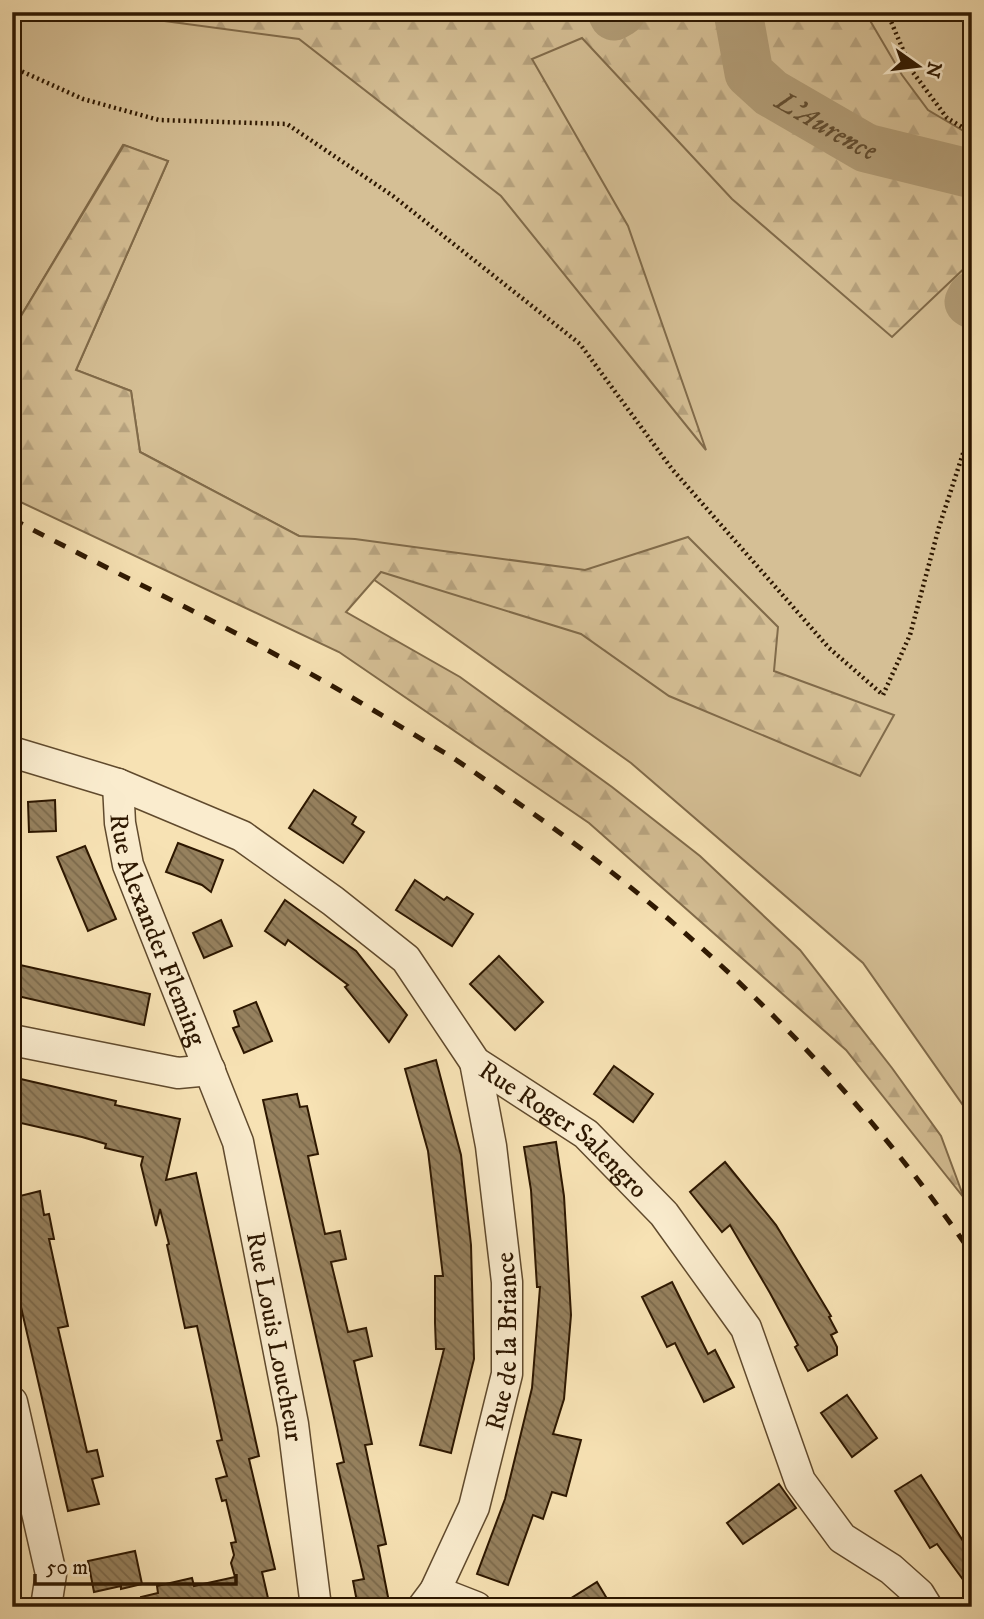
<svg xmlns="http://www.w3.org/2000/svg" width="984" height="1619" viewBox="0 0 984 1619" font-family="'IM FELL DW Pica',serif">
<style>
.grass{fill:#d5bf95;stroke:#816b4a;stroke-width:2}
.forest{fill:url(#forest-firs);stroke:#816b4a;stroke-width:2}
.lines{fill:none;stroke-linecap:round;stroke-linejoin:round}
.river{stroke:#b29d77;stroke-width:49}
.building{fill:url(#building-back-hatch);stroke:#2d1700;stroke-width:2}
.minor-casing{stroke:#604a2d;stroke-width:33}
.path{stroke:#2d1700;stroke-width:4.5;stroke-dasharray:2 3.5;stroke-linecap:butt}
.minor{stroke:#faecce;stroke-width:30}
.rail{stroke:#2d1700;stroke-width:5;stroke-dasharray:12 12;stroke-linecap:butt}
.labels{text-anchor:middle;stroke-width:7;stroke-linejoin:round;paint-order:stroke}
.street-label{font-size:26px;fill:#2d1700;stroke:#faecce}
.water-label{font-size:28px;font-style:italic;fill:#624d30;stroke:#faecce}
</style>
<defs>
<pattern id="forest-firs" width="22" height="20" patternUnits="userSpaceOnUse" patternTransform="scale(1.75)"><rect width="22" height="20" fill="#d5bf95"/><path d="M5 1l3.5 6h-7zM16 11l3.5 6h-7z" fill="#b7a37f"/></pattern>
<pattern id="building-back-hatch" width="6" height="6" patternUnits="userSpaceOnUse" patternTransform="scale(1.75)"><rect width="6" height="6" fill="#96815e"/><path d="M-1 5l2 2M0 0l6 6M5-1l2 2" fill="none" stroke="#7b694b"/></pattern>
</defs>
<rect width="100%" height="100%" fill="#f7e2b4"/>
<filter id="stains"><feTurbulence type="fractalNoise" baseFrequency=".00286" numOctaves="4"/><feColorMatrix values="0 0 0 0 .2 0 0 0 0 .09 0 0 0 0 .02 0 0 0 .5 -.17"/></filter>
<radialGradient id="worn" r=".72"><stop offset=".6" stop-color="#630" stop-opacity="0"/><stop offset="1" stop-color="#630" stop-opacity=".3"/></radialGradient>
<path class="grass" d="M 12,12 L 972,12 L 972,1118 L 863,963 L 631,763 L 352,564 L 140,452 L 131,391 L 76,370 L 168,161 L 123,145 L 12,331 Z"/>
<g class="forest">
<path d="M 97,12 L 865,12 L 902,75 L 928,110 L 972,136 L 972,261 L 892,337 L 732,199 L 582,38 L 532,59 L 628,226 L 706,450 L 501,196 L 299,39 Z"/>
<path d="M 124,145 L 168,161 L 76,370 L 131,391 L 140,452 L 299,536 L 355,539 L 585,570 L 688,537 L 778,627 L 774,671 L 894,715 L 860,776 L 669,696 L 581,634 L 381,572 L 346,612 L 460,677 L 612,787 L 700,856 L 800,950 L 892,1068 L 941,1136 L 964,1198 L 846,1050 L 589,823 L 339,652 L 12,498 L 12,331 Z"/>
</g>
<g class="lines">
<g class="river">
<path d="M 612,12 L 614,16 L 621,12"/>
<path id="s1" d="M 738,12 L 749,73 L 771,93 L 866,148 L 972,174"/>
<path d="M 972,296 L 969,302 L 972,304"/>
</g>
</g>
<g class="building">
<path d="M 314,790 L 356,817 L 352,824 L 364,832 L 343,863 L 289,828 Z"/>
<path d="M 55,800 L 56,831 L 29,832 L 28,802 Z"/>
<path d="M 178,843 L 223,860 L 211,892 L 202,885 L 166,872 Z"/>
<path d="M 85,846 L 116,919 L 88,931 L 57,857 Z"/>
<path d="M 415,880 L 444,900 L 447,897 L 473,914 L 452,946 L 396,910 Z"/>
<path d="M 285,900 L 356,951 L 407,1015 L 389,1042 L 345,987 L 348,985 L 288,940 L 285,945 L 265,931 Z"/>
<path d="M 221,920 L 232,946 L 204,958 L 193,933 Z"/>
<path d="M 499,956 L 543,1002 L 515,1030 L 470,984 Z"/>
<path d="M 20,965 L 150,994 L 144,1025 L 13,995 Z"/>
<path d="M 256,1002 L 272,1041 L 244,1053 L 233,1028 L 239,1026 L 234,1011 Z"/>
<path d="M 436,1060 L 461,1155 L 471,1245 L 474,1359 L 451,1453 L 420,1445 L 444,1349 L 436,1349 L 435,1323 L 435,1276 L 443,1276 L 428,1151 L 405,1069 Z"/>
<path d="M 614,1066 L 653,1094 L 633,1122 L 594,1094 Z"/>
<path d="M 12,1077 L 116,1101 L 115,1105 L 180,1119 L 166,1180 L 196,1173 L 259,1456 L 249,1459 L 275,1569 L 262,1572 L 270,1607 L 142,1607 L 141,1597 L 158,1593 L 157,1586 L 192,1578 L 194,1586 L 235,1577 L 231,1563 L 234,1555 L 231,1543 L 236,1542 L 226,1500 L 222,1501 L 216,1479 L 227,1476 L 217,1441 L 222,1440 L 197,1326 L 185,1328 L 167,1245 L 169,1244 L 160,1209 L 156,1226 L 141,1165 L 143,1157 L 105,1148 L 106,1144 L 82,1137 L 12,1121 Z"/>
<path d="M 297,1094 L 300,1107 L 307,1106 L 318,1154 L 308,1156 L 325,1234 L 340,1231 L 346,1259 L 331,1262 L 348,1332 L 366,1328 L 372,1356 L 354,1361 L 372,1444 L 365,1445 L 386,1544 L 378,1546 L 390,1607 L 358,1607 L 353,1581 L 364,1579 L 337,1464 L 344,1462 L 263,1100 Z"/>
<path d="M 556,1142 L 564,1196 L 571,1315 L 564,1399 L 553,1434 L 581,1440 L 566,1496 L 552,1492 L 543,1519 L 533,1515 L 508,1585 L 477,1574 L 505,1499 L 532,1388 L 540,1287 L 537,1287 L 531,1190 L 524,1147 Z"/>
<path d="M 725,1162 L 776,1225 L 831,1316 L 829,1317 L 837,1332 L 831,1335 L 837,1347 L 837,1355 L 808,1371 L 795,1347 L 798,1345 L 770,1293 L 730,1225 L 722,1232 L 690,1192 Z"/>
<path d="M 40,1191 L 44,1215 L 49,1214 L 54,1239 L 49,1239 L 68,1326 L 58,1328 L 87,1452 L 97,1450 L 103,1476 L 92,1479 L 99,1504 L 68,1511 L 12,1268 L 12,1198 Z"/>
<path d="M 672,1282 L 708,1354 L 715,1350 L 734,1387 L 704,1402 L 675,1343 L 667,1347 L 642,1297 Z"/>
<path d="M 847,1395 L 877,1438 L 852,1457 L 821,1413 Z"/>
<path d="M 921,1475 L 972,1555 L 972,1592 L 937,1544 L 930,1548 L 895,1491 Z"/>
<path d="M 779,1484 L 796,1508 L 743,1544 L 727,1523 Z"/>
<path d="M 135,1551 L 142,1584 L 121,1589 L 121,1586 L 94,1592 L 88,1561 Z"/>
<path d="M 597,1582 L 612,1607 L 557,1607 Z"/>
</g>
<g class="lines">
<g class="minor-casing">
<g id="minor">
<path id="s2" d="M 12,752 L 118,784 L 242,836 L 333,901 L 406,959 L 475,1062 L 586,1134 L 664,1214 L 746,1328 L 800,1481 L 842,1538 L 891,1569 L 919,1594 L 927,1607"/>
<path id="s3" d="M 118,784 L 120,823 L 128,865 L 238,1142 L 293,1424 L 316,1607"/>
<path d="M 12,1040 L 178,1073 L 210,1070"/>
<path d="M 12,1402 L 51,1574 L 46,1607"/>
<path d="M 435,1591 L 476,1607"/>
<path id="s4" d="M 423,1607 L 435,1591 L 474,1507 L 507,1374 L 507,1282 L 491,1146 L 475,1062"/>
</g>
</g>
<g class="path">
<path d="M 887,12 L 912,71 L 947,118 L 972,133"/>
<path d="M 12,67 L 83,99 L 159,120 L 287,124 L 393,196 L 580,344 L 672,469 L 829,648 L 883,695 L 910,635 L 939,527 L 972,426"/>
</g>
<use href="#minor" class="minor"/>
<path class="rail" d="M 12,519 C 105,568 199,612 291,663 C 343,691 394,723 445,753 C 474,771 502,792 531,812 C 701,932 854,1082 972,1254"/>
</g>
<g class="labels">
<g class="street-label">
<text dy="9" stroke="none"><textPath href="#s3" startOffset="152">Rue Alexander Fleming</textPath></text>
<text dy="9" stroke="none"><textPath href="#s2" startOffset="686">Rue Roger Salengro</textPath></text>
<text dy="9" stroke="none"><textPath href="#s3" startOffset="578">Rue Louis Loucheur</textPath></text>
<text dy="9" stroke="none"><textPath href="#s4" startOffset="282">Rue de la Briance</textPath></text>
</g>
<g class="water-label">
<text dy="10" stroke="none"><textPath href="#s1" startOffset="156">L'Aurence</textPath></text>
</g>
</g>
<rect width="984" height="1619" fill="none" stroke="#f7e2b4" stroke-width="42"/>
<rect x="14" y="14" width="956" height="1591" fill="none" stroke="#2d1700" stroke-width="3.5"/>
<rect x="21" y="21" width="942" height="1577" fill="none" stroke="#2d1700" stroke-width="2"/>
<g transform="translate(918 66) rotate(104)" stroke="#faecce" stroke-width="5" paint-order="stroke">
<path d="M0-5L12 26L0 18L-12 26Z" fill="#2d1700"/>
<text y="-10" font-size="19" font-weight="bold" text-anchor="middle" fill="#2d1700">N</text>
</g>
<path d="M35 1574v10h201v-10" fill="none" stroke="#2d1700" stroke-width="3.5"/>
<text x="46" y="1574" font-size="21" fill="#2d1700" stroke="#faecce" stroke-width="5" paint-order="stroke">50 m</text>
<rect width="100%" height="100%" filter="url(#stains)"/>
<rect width="100%" height="100%" fill="url(#worn)"/>
</svg>
